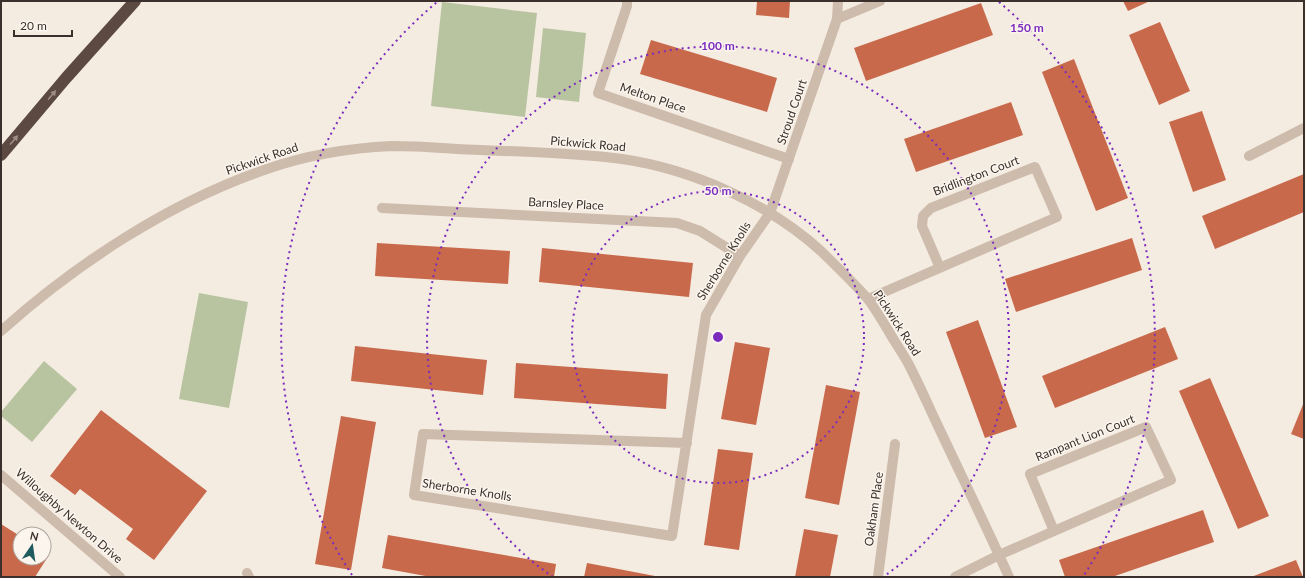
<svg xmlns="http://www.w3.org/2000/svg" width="1305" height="578" viewBox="0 0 1305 578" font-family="Lato,sans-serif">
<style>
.green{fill:#b8c4a0}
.building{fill:#c8694b}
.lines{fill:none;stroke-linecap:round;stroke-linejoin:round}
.minor{stroke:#cdbbac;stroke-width:10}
.tertiary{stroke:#cdbbac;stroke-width:10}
.motorway{stroke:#5c4a42;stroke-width:12}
.oneway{fill:#9c8e87}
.ring{fill:none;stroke:#7b2cbf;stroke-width:2;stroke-dasharray:2 4}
.labels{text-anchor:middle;stroke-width:3;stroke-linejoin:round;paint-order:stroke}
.street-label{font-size:12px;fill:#3b302b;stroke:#fbf5ee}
.centre{fill:#7b2cbf;stroke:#fbf5ee;stroke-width:2}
.ring-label{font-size:12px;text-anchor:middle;font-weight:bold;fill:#7b2cbf;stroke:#fbf5ee;stroke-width:3;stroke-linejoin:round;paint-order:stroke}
</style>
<rect width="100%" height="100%" fill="#f4ebe1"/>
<g class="green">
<path d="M 442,2 L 537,13 L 525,117 L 431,106 Z"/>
<path d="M 543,28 L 586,33 L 579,102 L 536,97 Z"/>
<path d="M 199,293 L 248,302 L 229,408 L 179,399 Z"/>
<path d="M 44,361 L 77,389 L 32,442 L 1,416 L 1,412 Z"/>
</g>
<g class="building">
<path d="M 757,1 L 790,1 L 789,18 L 756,15 Z"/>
<path d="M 1123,1 L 1150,1 L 1128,11 Z"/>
<path d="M 981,3 L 993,35 L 866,81 L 854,48 Z"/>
<path d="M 1160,22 L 1190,91 L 1159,105 L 1129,35 Z"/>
<path d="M 651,40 L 777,78 L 767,112 L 640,74 Z"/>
<path d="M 1074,59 L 1128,198 L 1096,211 L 1042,72 Z"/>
<path d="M 1011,102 L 1023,135 L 916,172 L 904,139 Z"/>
<path d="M 1202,111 L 1226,180 L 1193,192 L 1169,122 Z"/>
<path d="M 1304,174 L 1304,212 L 1215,249 L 1202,216 Z"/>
<path d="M 1132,238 L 1142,270 L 1016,312 L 1005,279 Z"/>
<path d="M 377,243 L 510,251 L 508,284 L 375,276 Z"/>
<path d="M 542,248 L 693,263 L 689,297 L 539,282 Z"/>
<path d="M 978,320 L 1017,427 L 985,438 L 946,332 Z"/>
<path d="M 1165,327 L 1178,359 L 1055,408 L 1042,376 Z"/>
<path d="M 735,342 L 770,348 L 756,425 L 721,419 Z"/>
<path d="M 355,346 L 487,360 L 483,395 L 351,381 Z"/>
<path d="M 516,363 L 668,374 L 666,409 L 514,398 Z"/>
<path d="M 1210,378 L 1269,516 L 1238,529 L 1179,391 Z"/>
<path d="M 826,385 L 860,392 L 839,505 L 805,498 Z"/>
<path d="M 1304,402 L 1304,439 L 1291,434 Z"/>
<path d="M 101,410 L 207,491 L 154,560 L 126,539 L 133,529 L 80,489 L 75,495 L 50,476 Z"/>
<path d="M 341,416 L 376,422 L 351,570 L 315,564 Z"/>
<path d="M 718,449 L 753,453 L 739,550 L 704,545 Z"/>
<path d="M 1203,510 L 1214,542 L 1112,577 L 1065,577 L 1059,560 Z"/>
<path d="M 1,524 L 20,536 L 20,558 L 44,558 L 44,552 L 49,555 L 35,577 L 1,577 Z"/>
<path d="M 804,529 L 838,535 L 830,577 L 795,577 Z"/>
<path d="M 388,535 L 556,564 L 554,577 L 431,577 L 382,568 Z"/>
<path d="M 1296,560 L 1303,577 L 1251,577 Z"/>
<path d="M 587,563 L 655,576 L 655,577 L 584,577 Z"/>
</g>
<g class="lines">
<g class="minor">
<path d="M 627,1 L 627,6 L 598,93 L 789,159"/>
<path d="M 837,19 L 880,1"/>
<path d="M 1249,156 L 1304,128"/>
<path d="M 382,208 L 677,223 L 700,231 L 740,256"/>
<path d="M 868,299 L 1057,217 L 1035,167 L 931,208 L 923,216 L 922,226 L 940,268"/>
<path d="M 687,443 L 423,434 L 414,495 L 672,536 L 706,315 L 740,256 L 770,213 L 837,19 L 838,1"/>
<path d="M 1,475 L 120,577"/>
<path d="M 247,573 L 249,577"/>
<path d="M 878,577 L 895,444"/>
<path d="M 955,577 L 999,555 L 1171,480 L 1146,427 L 1030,474 L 1054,531"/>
</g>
<path class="tertiary" d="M 1,331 C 77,263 170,202 267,169 C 307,155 349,148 392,146 C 422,146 452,149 481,150 C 528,152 575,153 622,159 C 692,169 770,204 822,252 C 837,267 853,282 867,298 C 875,308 881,319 888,330 C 894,341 902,352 908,363 C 919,384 928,405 938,426 C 962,477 986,526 1009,577"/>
<path class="motorway" d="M 1,155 L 66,78 L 135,1"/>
</g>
<defs><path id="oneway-solid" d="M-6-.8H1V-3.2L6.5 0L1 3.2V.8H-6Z"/></defs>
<g class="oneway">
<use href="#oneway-solid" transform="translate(52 95) rotate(-50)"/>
<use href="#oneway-solid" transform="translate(14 140) rotate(-50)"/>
</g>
<g class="ring">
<circle cx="718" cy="337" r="146"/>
<path d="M553 577A291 291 0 1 1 883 577"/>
<path d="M352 575A437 437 0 0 1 437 2M999 2A437 437 0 0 1 1084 575"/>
</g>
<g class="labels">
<g class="street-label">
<text transform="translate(653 98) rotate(19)" y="4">Melton Place</text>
<text transform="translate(792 112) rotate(-71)" y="4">Stroud Court</text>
<text transform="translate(588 144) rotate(5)" y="4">Pickwick Road</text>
<text transform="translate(262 159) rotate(-19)" y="4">Pickwick Road</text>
<text transform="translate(976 176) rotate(-21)" y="4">Bridlington Court</text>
<text transform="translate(566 204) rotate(3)" y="4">Barnsley Place</text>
<text transform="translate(724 261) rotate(-58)" y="4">Sherborne Knolls</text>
<text transform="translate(897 323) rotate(57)" y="4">Pickwick Road</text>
<text transform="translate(1085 438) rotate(-22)" y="4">Rampant Lion Court</text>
<text transform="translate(467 490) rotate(9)" y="4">Sherborne Knolls</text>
<text transform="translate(874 509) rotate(-82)" y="4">Oakham Place</text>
<text transform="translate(69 516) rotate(41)" y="4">Willoughby Newton Drive</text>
</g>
</g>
<circle cx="718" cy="337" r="6" class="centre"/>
<g class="ring-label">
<text x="1027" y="32">150 m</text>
<text x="718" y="50">100 m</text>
<text x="718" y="195">50 m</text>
</g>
<rect width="1305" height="578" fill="none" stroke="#3b302b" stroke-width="4"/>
<g transform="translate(32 546) rotate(13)"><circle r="19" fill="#fbf5ee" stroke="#aea6a0"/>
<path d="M0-3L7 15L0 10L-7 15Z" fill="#1f5a5e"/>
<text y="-6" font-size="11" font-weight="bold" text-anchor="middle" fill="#3b302b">N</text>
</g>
<path d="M14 30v6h58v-6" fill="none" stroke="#3b302b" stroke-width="2"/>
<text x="20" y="30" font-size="12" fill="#3b302b" stroke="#fbf5ee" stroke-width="3" paint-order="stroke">20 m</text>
</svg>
